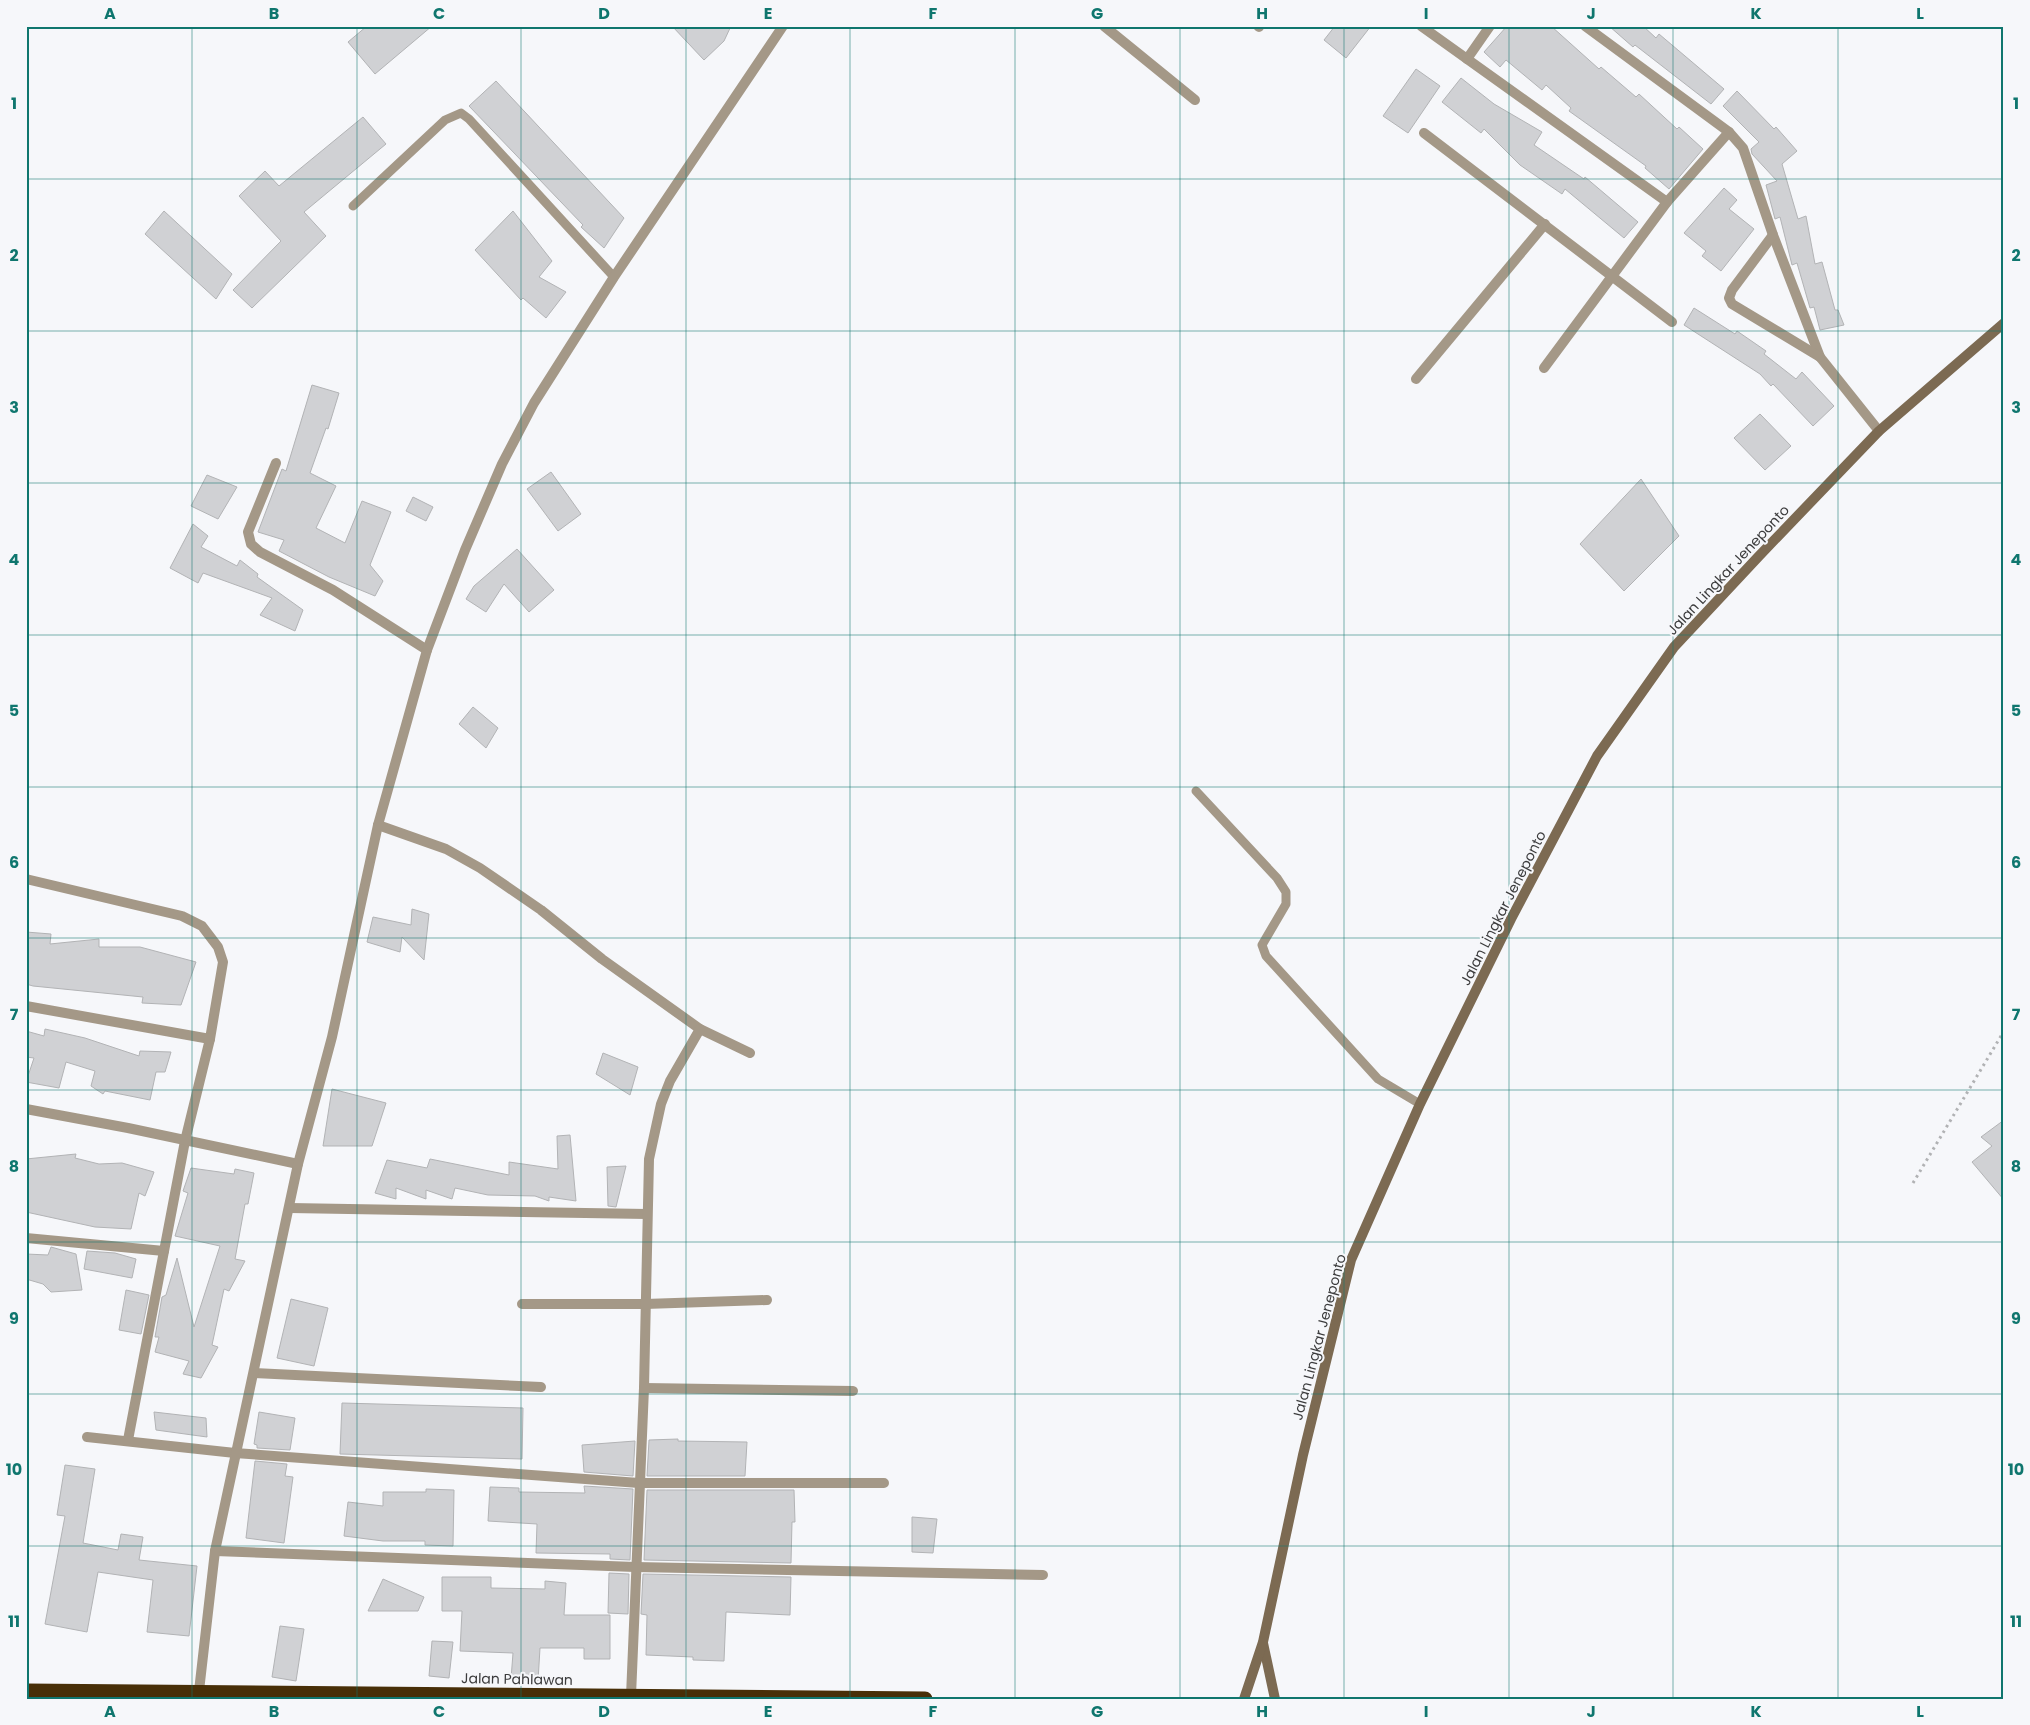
<svg xmlns="http://www.w3.org/2000/svg" width="2030" height="1725" viewBox="0 0 2030 1725" font-family="Poppins,sans-serif">
<style>
.building{fill:#d0d1d4;stroke:#b2b3b5}
.lines{fill:none;stroke-linecap:round;stroke-linejoin:round}
.path{stroke:#b1b2b4;stroke-width:3;stroke-dasharray:2.5 4;stroke-linecap:butt}
.lane{stroke:#a49887;stroke-width:9}
.street{stroke:#a49887;stroke-width:10}
.secondary{stroke:#7c6a52;stroke-width:10}
.highway{stroke:#482f08;stroke-width:15}
.grid{fill:none;stroke:#0f766e;stroke-width:1;stroke-opacity:0.55}
.labels{text-anchor:middle;stroke-width:4;stroke-linejoin:round;paint-order:stroke}
.street-label{font-size:14px;fill:#3c3c3d;stroke:#f6f7fa}
.neatline{fill:none;stroke:#0f766e;stroke-width:2}
.grid-label{font-size:16px;text-anchor:middle;font-weight:bold;fill:#0f766e}
</style>
<rect width="100%" height="100%" fill="#f6f7fa"/>
<g class="building">
<path d="M 367,26 L 432,26 L 375,74 L 348,42 Z"/>
<path d="M 672,26 L 731,26 L 724,41 L 704,60 Z"/>
<path d="M 1335,26 L 1371,26 L 1346,58 L 1324,40 Z"/>
<path d="M 1507,26 L 1551,26 L 1599,69 L 1601,67 L 1636,97 L 1639,94 L 1677,129 L 1679,127 L 1703,149 L 1669,189 L 1645,168 L 1646,166 L 1569,111 L 1571,108 L 1546,85 L 1542,90 L 1506,60 L 1500,67 L 1484,52 Z"/>
<path d="M 1609,26 L 1643,26 L 1656,38 L 1659,34 L 1724,89 L 1711,104 L 1635,45 L 1633,47 Z"/>
<path d="M 1416,69 L 1440,86 L 1408,133 L 1383,116 Z"/>
<path d="M 1461,78 L 1494,104 L 1542,132 L 1534,145 L 1584,179 L 1585,177 L 1638,222 L 1624,238 L 1565,189 L 1562,194 L 1520,165 L 1484,129 L 1481,133 L 1442,102 Z"/>
<path d="M 496,81 L 624,218 L 604,248 L 581,227 L 583,225 L 469,106 Z"/>
<path d="M 1737,91 L 1774,129 L 1776,127 L 1797,151 L 1782,164 L 1798,219 L 1806,216 L 1815,264 L 1822,262 L 1835,310 L 1838,310 L 1844,325 L 1820,330 L 1814,307 L 1810,308 L 1797,263 L 1792,265 L 1780,217 L 1775,219 L 1766,185 L 1777,181 L 1752,154 L 1751,149 L 1759,142 L 1723,106 Z"/>
<path d="M 363,117 L 386,144 L 304,212 L 326,236 L 252,308 L 233,290 L 281,241 L 239,196 L 265,171 L 279,186 Z"/>
<path d="M 1724,188 L 1737,200 L 1729,209 L 1754,229 L 1721,271 L 1702,256 L 1706,251 L 1684,233 Z"/>
<path d="M 164,211 L 232,274 L 216,299 L 145,234 Z"/>
<path d="M 513,211 L 552,261 L 539,277 L 566,292 L 546,318 L 523,298 L 521,300 L 475,250 Z"/>
<path d="M 1694,308 L 1735,334 L 1737,331 L 1766,351 L 1764,354 L 1796,379 L 1802,372 L 1834,406 L 1813,426 L 1773,384 L 1771,386 L 1760,374 L 1684,325 Z"/>
<path d="M 312,385 L 339,393 L 328,429 L 326,428 L 310,473 L 336,486 L 316,528 L 345,543 L 362,501 L 391,512 L 370,565 L 383,581 L 375,596 L 329,577 L 279,551 L 284,540 L 258,532 L 282,469 L 286,471 Z"/>
<path d="M 1760,414 L 1791,446 L 1765,470 L 1734,438 Z"/>
<path d="M 551,472 L 581,514 L 558,531 L 527,489 Z"/>
<path d="M 207,475 L 237,487 L 218,519 L 191,506 Z"/>
<path d="M 1641,479 L 1679,536 L 1624,591 L 1580,544 Z"/>
<path d="M 413,497 L 433,507 L 426,521 L 406,511 Z"/>
<path d="M 193,524 L 208,536 L 201,547 L 237,566 L 240,560 L 258,574 L 257,577 L 303,610 L 295,631 L 260,615 L 272,598 L 203,573 L 198,583 L 170,568 Z"/>
<path d="M 517,549 L 554,590 L 529,612 L 504,584 L 486,612 L 466,599 L 474,586 Z"/>
<path d="M 473,707 L 498,728 L 486,748 L 459,724 Z"/>
<path d="M 412,909 L 429,914 L 424,960 L 402,937 L 400,952 L 367,942 L 373,917 L 411,925 Z"/>
<path d="M 26,932 L 51,934 L 50,944 L 99,939 L 99,947 L 140,947 L 196,962 L 181,1005 L 142,1003 L 143,997 L 33,986 L 26,984 Z"/>
<path d="M 45,1029 L 85,1038 L 139,1056 L 140,1051 L 171,1052 L 165,1072 L 156,1072 L 150,1100 L 105,1091 L 103,1094 L 91,1086 L 95,1071 L 66,1062 L 59,1088 L 26,1082 L 34,1058 L 26,1057 L 26,1031 L 44,1036 Z"/>
<path d="M 603,1053 L 638,1067 L 630,1095 L 596,1074 Z"/>
<path d="M 332,1089 L 386,1103 L 372,1146 L 323,1146 Z"/>
<path d="M 2004,1120 L 2004,1200 L 1972,1162 L 1992,1146 L 1981,1137 Z"/>
<path d="M 570,1135 L 576,1201 L 549,1197 L 549,1201 L 535,1196 L 488,1195 L 455,1188 L 452,1199 L 426,1190 L 426,1199 L 396,1188 L 396,1199 L 375,1193 L 387,1160 L 427,1168 L 430,1159 L 509,1175 L 509,1162 L 558,1169 L 557,1136 Z"/>
<path d="M 76,1154 L 75,1158 L 99,1164 L 122,1163 L 154,1172 L 145,1196 L 139,1193 L 131,1229 L 95,1227 L 26,1212 L 26,1159 Z"/>
<path d="M 626,1166 L 616,1207 L 608,1206 L 607,1167 Z"/>
<path d="M 191,1168 L 234,1174 L 235,1169 L 254,1173 L 248,1204 L 245,1204 L 235,1259 L 245,1261 L 229,1291 L 224,1289 L 212,1345 L 218,1347 L 201,1378 L 183,1374 L 189,1361 L 155,1352 L 159,1337 L 155,1337 L 162,1297 L 166,1295 L 177,1258 L 194,1327 L 220,1246 L 175,1236 L 188,1193 L 183,1191 Z"/>
<path d="M 51,1247 L 76,1254 L 82,1290 L 51,1292 L 43,1284 L 26,1279 L 26,1254 L 48,1255 Z"/>
<path d="M 87,1251 L 115,1253 L 136,1259 L 132,1278 L 84,1269 Z"/>
<path d="M 126,1290 L 149,1295 L 141,1334 L 119,1330 Z"/>
<path d="M 291,1299 L 328,1308 L 314,1366 L 277,1358 Z"/>
<path d="M 342,1403 L 523,1408 L 522,1459 L 340,1454 Z"/>
<path d="M 154,1412 L 206,1418 L 207,1437 L 156,1430 Z"/>
<path d="M 259,1412 L 295,1418 L 290,1450 L 257,1448 L 257,1445 L 254,1444 Z"/>
<path d="M 678,1439 L 678,1441 L 747,1442 L 745,1476 L 647,1476 L 649,1440 Z"/>
<path d="M 635,1441 L 633,1476 L 584,1472 L 582,1445 Z"/>
<path d="M 255,1461 L 287,1464 L 285,1476 L 293,1477 L 284,1543 L 246,1538 Z"/>
<path d="M 65,1465 L 95,1469 L 83,1543 L 118,1550 L 121,1534 L 143,1537 L 139,1560 L 197,1566 L 189,1636 L 147,1632 L 153,1580 L 98,1572 L 87,1632 L 45,1624 L 65,1516 L 57,1515 Z"/>
<path d="M 584,1486 L 633,1489 L 630,1560 L 610,1559 L 610,1554 L 536,1553 L 537,1524 L 488,1521 L 490,1487 L 519,1488 L 519,1492 L 585,1493 Z"/>
<path d="M 426,1489 L 454,1490 L 453,1546 L 425,1545 L 425,1541 L 383,1541 L 344,1536 L 348,1502 L 383,1506 L 383,1492 L 426,1492 Z"/>
<path d="M 647,1490 L 794,1490 L 795,1522 L 792,1522 L 791,1563 L 644,1560 Z"/>
<path d="M 912,1517 L 937,1519 L 933,1553 L 912,1552 Z"/>
<path d="M 609,1573 L 629,1574 L 628,1614 L 608,1613 Z"/>
<path d="M 643,1574 L 791,1577 L 790,1615 L 726,1612 L 724,1661 L 693,1660 L 693,1657 L 646,1655 L 647,1615 L 641,1614 Z"/>
<path d="M 442,1577 L 491,1577 L 491,1588 L 545,1589 L 545,1581 L 566,1583 L 564,1615 L 610,1615 L 610,1659 L 584,1659 L 584,1648 L 540,1648 L 538,1681 L 511,1679 L 513,1653 L 460,1651 L 462,1611 L 442,1611 Z"/>
<path d="M 383,1579 L 424,1597 L 418,1611 L 368,1611 Z"/>
<path d="M 280,1626 L 304,1629 L 296,1681 L 272,1677 Z"/>
<path d="M 432,1641 L 453,1642 L 449,1678 L 429,1676 Z"/>
</g>
<g class="lines">
<path class="path" d="M 1913,1183 L 2004,1031"/>
<g class="lane">
<path d="M 353,206 L 445,120 L 461,113 L 469,119 L 614,277"/>
<path d="M 1196,791 L 1277,878 L 1286,892 L 1286,904 L 1262,945 L 1266,956 L 1378,1079 L 1420,1104"/>
</g>
<g class="street">
<path d="M 1104,26 L 1195,100"/>
<path d="M 1258,26 L 1259,27"/>
<path d="M 1421,26 L 1667,202"/>
<path d="M 1585,26 L 1729,132 L 1743,148 L 1773,235 L 1820,357 L 1879,431"/>
<path d="M 1467,59 L 1490,26"/>
<path d="M 1424,133 L 1672,322"/>
<path d="M 1773,235 L 1732,290 L 1729,298 L 1732,304 L 1820,357"/>
<path d="M 1544,368 L 1667,202 L 1729,132"/>
<path d="M 1416,379 L 1545,224"/>
<path d="M 276,463 L 248,532 L 251,544 L 260,552 L 333,590 L 427,650"/>
<path d="M 378,825 L 446,849 L 480,868 L 541,910 L 602,959 L 700,1029 L 750,1053"/>
<path d="M 26,879 L 182,916 L 202,926 L 218,947 L 223,962 L 210,1039 L 185,1141 L 128,1440"/>
<path d="M 26,1006 L 210,1039"/>
<path d="M 26,1109 L 128,1128 L 298,1164"/>
<path d="M 290,1208 L 647,1214"/>
<path d="M 26,1238 L 164,1251"/>
<path d="M 522,1304 L 645,1304 L 767,1300"/>
<path d="M 254,1373 L 541,1387"/>
<path d="M 644,1388 L 853,1391"/>
<path d="M 87,1437 L 235,1453 L 639,1483 L 884,1483"/>
<path d="M 215,1551 L 635,1567 L 1043,1575"/>
<path d="M 199,1691 L 215,1551 L 298,1164 L 332,1037 L 378,825 L 427,650 L 465,550 L 502,464 L 534,403 L 614,277 L 783,26"/>
<path d="M 631,1696 L 644,1388 L 649,1159 L 661,1104 L 670,1081 L 700,1029"/>
</g>
<g class="secondary">
<path d="M 1263,1643 L 1275,1699"/>
<path d="M 1244,1699 L 1263,1642 L 1303,1455 L 1351,1260 L 1420,1104 L 1511,919 L 1597,756 L 1674,647 L 1759,556 L 1879,431 L 2004,323"/>
</g>
<path class="highway" d="M 26,1691 L 925,1699"/>
</g>
<path class="grid" d="M 192,26 L 192,1699M 357,26 L 357,1699M 521,26 L 521,1699M 686,26 L 686,1699M 850,26 L 850,1699M 1015,26 L 1015,1699M 1180,26 L 1180,1699M 1344,26 L 1344,1699M 1509,26 L 1509,1699M 1673,26 L 1673,1699M 1838,26 L 1838,1699M 26,179 L 2004,179M 26,331 L 2004,331M 26,483 L 2004,483M 26,635 L 2004,635M 26,787 L 2004,787M 26,938 L 2004,938M 26,1090 L 2004,1090M 26,1242 L 2004,1242M 26,1394 L 2004,1394M 26,1546 L 2004,1546"/>
<g class="labels">
<g class="street-label">
<text transform="translate(1728 570) rotate(-47)" y="5">Jalan Lingkar Jeneponto</text>
<text transform="translate(1503 908) rotate(-63)" y="5">Jalan Lingkar Jeneponto</text>
<text transform="translate(1319 1337) rotate(-75)" y="5">Jalan Lingkar Jeneponto</text>
<text transform="translate(517 1679) rotate(1)" y="5">Jalan Pahlawan</text>
</g>
</g>
<rect width="2030" height="1725" fill="none" stroke="#f6f7fa" stroke-width="55"/>
<rect x="28" y="28" width="1974" height="1670" class="neatline"/>
<g class="grid-label">
<text x="110" y="19">A</text>
<text x="274" y="19">B</text>
<text x="439" y="19">C</text>
<text x="604" y="19">D</text>
<text x="768" y="19">E</text>
<text x="933" y="19">F</text>
<text x="1097" y="19">G</text>
<text x="1262" y="19">H</text>
<text x="1426" y="19">I</text>
<text x="1591" y="19">J</text>
<text x="1756" y="19">K</text>
<text x="1920" y="19">L</text>
<text x="14" y="109">1</text>
<text x="2016" y="109">1</text>
<text x="14" y="261">2</text>
<text x="2016" y="261">2</text>
<text x="14" y="413">3</text>
<text x="2016" y="413">3</text>
<text x="14" y="565">4</text>
<text x="2016" y="565">4</text>
<text x="14" y="716">5</text>
<text x="2016" y="716">5</text>
<text x="14" y="868">6</text>
<text x="2016" y="868">6</text>
<text x="14" y="1020">7</text>
<text x="2016" y="1020">7</text>
<text x="14" y="1172">8</text>
<text x="2016" y="1172">8</text>
<text x="14" y="1324">9</text>
<text x="2016" y="1324">9</text>
<text x="14" y="1475">10</text>
<text x="2016" y="1475">10</text>
<text x="14" y="1627">11</text>
<text x="2016" y="1627">11</text>
<text x="110" y="1717">A</text>
<text x="274" y="1717">B</text>
<text x="439" y="1717">C</text>
<text x="604" y="1717">D</text>
<text x="768" y="1717">E</text>
<text x="933" y="1717">F</text>
<text x="1097" y="1717">G</text>
<text x="1262" y="1717">H</text>
<text x="1426" y="1717">I</text>
<text x="1591" y="1717">J</text>
<text x="1756" y="1717">K</text>
<text x="1920" y="1717">L</text>
</g>
</svg>
